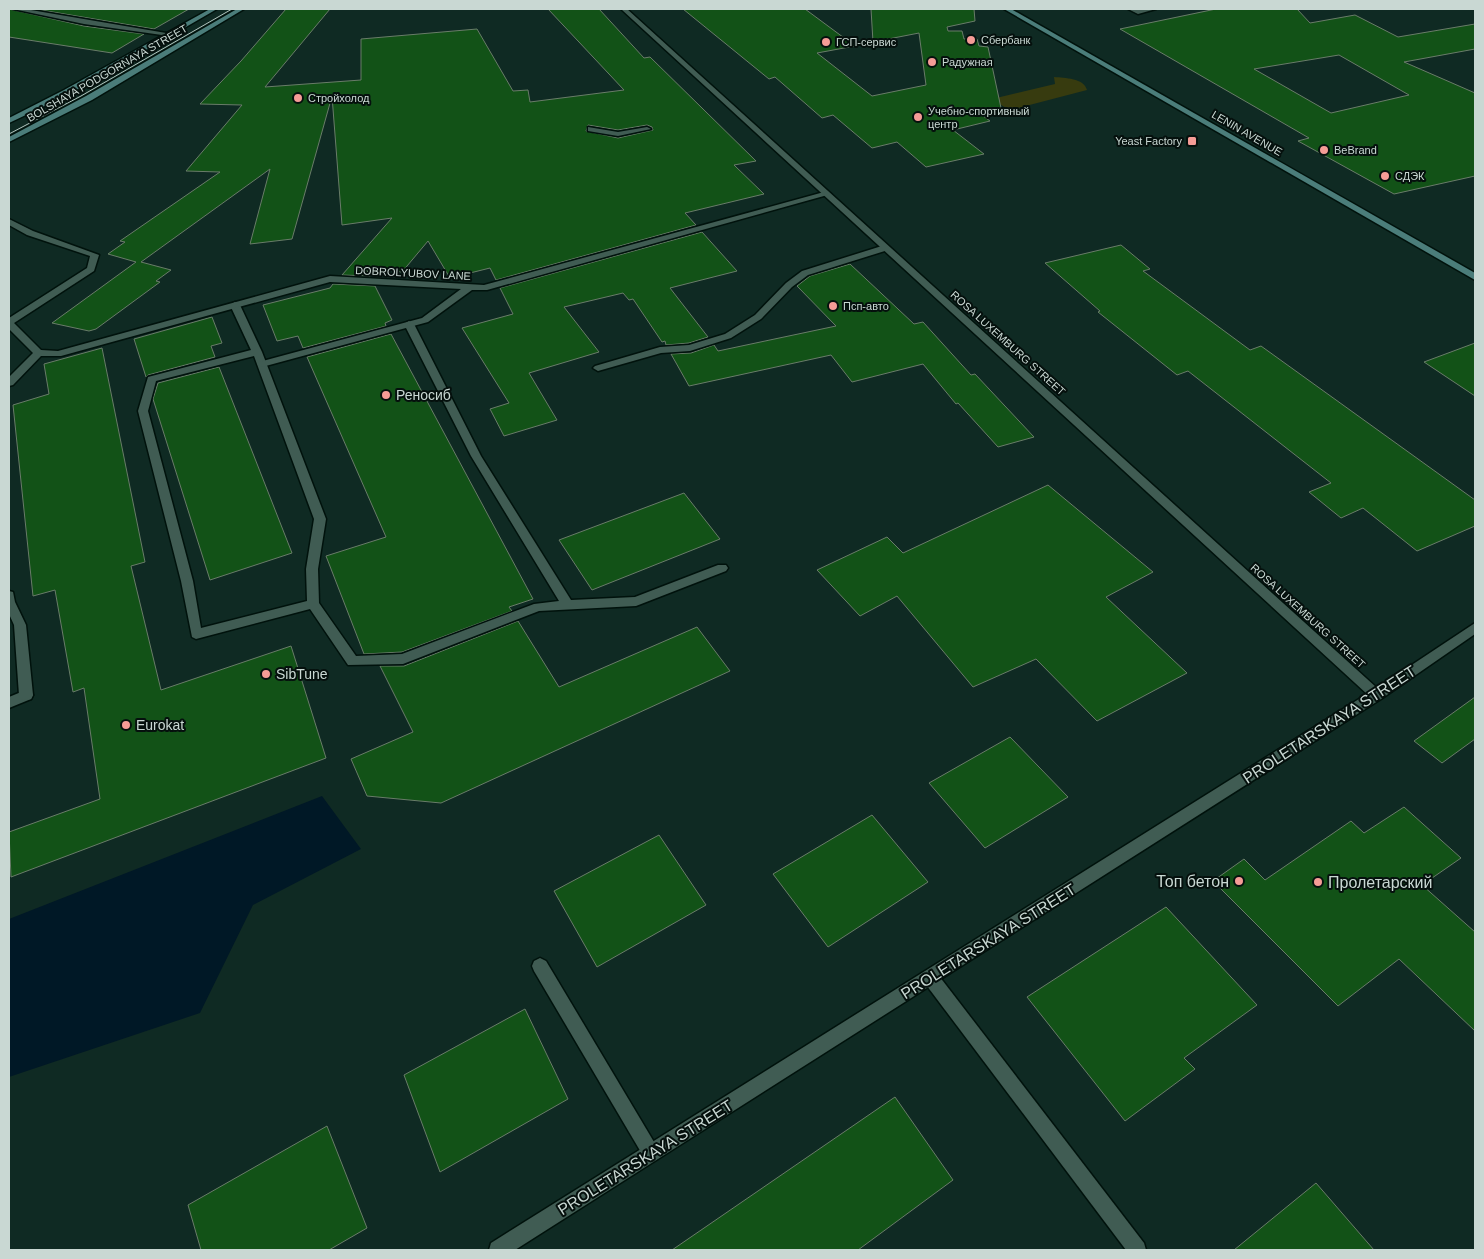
<svg xmlns="http://www.w3.org/2000/svg" width="1484" height="1259" viewBox="0 0 1484 1259" font-family="Helvetica,sans-serif">
<style>
.green{fill:#373b0f}
.water{fill:#001826}
.building{fill:#125217;stroke:#697c69;fill-rule:evenodd}
.lines{fill:none;stroke-linecap:round;stroke-linejoin:round}
.service-casing{stroke:#00120c;stroke-width:3}
.minor-casing{stroke:#00120c;stroke-width:3}
.tertiary-casing{stroke:#00120c;stroke-width:3}
.secondary-casing{stroke:#00120c;stroke-width:3}
.service{fill:#405c53;fill-rule:evenodd}
.minor{fill:#405c53;fill-rule:evenodd}
.tertiary{fill:#405c53;fill-rule:evenodd}
.secondary{fill:#4b7d7a;fill-rule:evenodd}
.tram{stroke:#b2c3bd;stroke-width:1}
.poi-dot{fill:#f59c96;stroke:#05100d;stroke-width:2}
.labels{text-anchor:middle;stroke-width:4;stroke-linejoin:round;paint-order:stroke}
.far-poi-label{font-size:11px;fill:#c9d8d3;stroke:#05100d;text-anchor:start}
.far-street-label{font-size:11px;fill:#c9d8d3;stroke:#05100d}
.poi-label{font-size:14px;fill:#c9d8d3;stroke:#05100d;text-anchor:start}
.near-street-label{font-size:16px;fill:#c9d8d3;stroke:#05100d}
.near-poi-label{font-size:16px;fill:#c9d8d3;stroke:#05100d;text-anchor:end}
</style>
<rect width="100%" height="100%" fill="#0f2a23"/>
<path class="green" d="M 1054,77 C 1065,78 1084,78 1087,90 L 1018,108 L 1018,112 L 1009,110 L 992,99 L 1055,84 Z"/>
<path class="water" d="M 322,796 L 361,849 L 253,905 L 200,1013 L 9,1077 L 9,919 Z"/>
<g class="building">
<path d="M 9,9 L 84,26 L 144,34 L 112,53 L 9,37 Z"/>
<path d="M 35,9 L 189,9 L 154,29 Z"/>
<path d="M 286,9 L 330,9 L 265,87 L 361,80 L 361,39 L 477,29 L 513,91 L 528,90 L 530,102 L 624,90 L 548,9 L 599,9 L 644,58 L 650,57 L 756,161 L 734,165 L 764,194 L 685,213 L 696,225 L 496,280 L 490,268 L 450,278 L 428,241 L 402,272 L 365,267 L 370,276 L 342,275 L 392,218 L 342,225 L 332,96 L 292,239 L 250,244 L 270,169 L 141,262 L 171,270 L 156,281 L 160,282 L 96,329 L 89,331 L 52,323 L 136,262 L 108,254 L 125,242 L 120,241 L 220,172 L 186,171 L 242,105 L 200,104 L 241,61 ZM 647,125 L 652,127 L 653,130 L 618,138 L 586,131 L 588,125 L 618,130 Z"/>
<path d="M 683,9 L 805,9 L 855,46 L 817,53 L 872,96 L 926,85 L 919,33 L 873,42 L 871,9 L 974,9 L 975,21 L 947,27 L 948,31 L 962,31 L 964,39 L 977,39 L 979,46 L 988,47 L 1001,108 L 979,113 L 990,121 L 953,130 L 984,154 L 926,167 L 897,142 L 872,148 L 833,115 L 822,118 L 775,77 L 769,79 Z"/>
<path d="M 1216,9 L 1297,9 L 1310,23 L 1355,15 L 1398,37 L 1475,24 L 1475,49 L 1404,62 L 1475,93 L 1475,176 L 1394,194 L 1298,141 L 1309,138 L 1120,29 ZM 1339,55 L 1409,95 L 1331,113 L 1254,69 Z"/>
<path d="M 702,232 L 737,271 L 670,288 L 708,337 L 689,343 L 666,345 L 665,341 L 662,342 L 633,299 L 629,300 L 623,293 L 564,307 L 599,352 L 529,373 L 557,420 L 504,436 L 490,409 L 509,403 L 462,328 L 513,314 L 500,288 Z"/>
<path d="M 1121,245 L 1150,269 L 1143,271 L 1250,350 L 1261,346 L 1475,500 L 1475,526 L 1417,551 L 1363,508 L 1341,518 L 1309,492 L 1331,483 L 1188,371 L 1177,375 L 1098,312 L 1100,311 L 1045,263 Z"/>
<path d="M 850,264 L 914,324 L 923,322 L 971,375 L 975,374 L 1034,437 L 998,447 L 958,403 L 956,404 L 923,364 L 852,382 L 831,355 L 689,386 L 671,354 L 691,353 L 714,345 L 718,351 L 836,326 L 797,286 L 810,276 Z"/>
<path d="M 333,284 L 375,286 L 392,320 L 385,323 L 386,326 L 303,348 L 298,336 L 277,341 L 263,305 L 330,288 Z"/>
<path d="M 212,317 L 222,343 L 211,346 L 215,357 L 148,375 L 146,377 L 134,339 Z"/>
<path d="M 391,334 L 533,599 L 509,607 L 512,611 L 402,652 L 364,654 L 326,556 L 386,537 L 307,357 Z"/>
<path d="M 1475,343 L 1475,396 L 1424,362 Z"/>
<path d="M 102,348 L 145,562 L 131,566 L 161,690 L 291,646 L 326,758 L 11,877 L 9,832 L 100,799 L 84,688 L 73,692 L 55,590 L 33,596 L 13,405 L 49,394 L 44,364 Z"/>
<path d="M 219,367 L 292,553 L 210,580 L 153,399 L 158,383 Z"/>
<path d="M 1048,485 L 1153,572 L 1106,597 L 1187,673 L 1097,721 L 1036,659 L 973,687 L 897,596 L 860,616 L 817,570 L 887,537 L 903,553 Z"/>
<path d="M 684,493 L 720,539 L 592,590 L 559,540 Z"/>
<path d="M 518,621 L 559,687 L 697,627 L 730,671 L 441,803 L 367,796 L 351,759 L 413,732 L 380,666 L 404,666 Z"/>
<path d="M 1475,697 L 1475,739 L 1442,763 L 1414,741 Z"/>
<path d="M 1010,737 L 1068,797 L 985,848 L 929,783 Z"/>
<path d="M 1404,807 L 1461,858 L 1422,885 L 1475,932 L 1475,1031 L 1399,959 L 1338,1006 L 1213,881 L 1244,859 L 1265,880 L 1351,821 L 1364,833 Z"/>
<path d="M 872,815 L 928,882 L 828,947 L 773,874 Z"/>
<path d="M 659,835 L 706,905 L 597,967 L 554,891 Z"/>
<path d="M 1166,907 L 1257,1005 L 1184,1058 L 1195,1069 L 1125,1121 L 1027,997 Z"/>
<path d="M 525,1009 L 568,1099 L 440,1172 L 404,1075 Z"/>
<path d="M 895,1097 L 953,1180 L 858,1250 L 672,1250 Z"/>
<path d="M 327,1126 L 367,1228 L 329,1250 L 201,1250 L 188,1205 Z"/>
<path d="M 1316,1183 L 1374,1250 L 1234,1250 Z"/>
</g>
<g class="lines">
<g class="service-casing">
<g id="service">
<path d="M 1128,9 L 1156,9 L 1138,14 Z"/>
<path d="M 588,127 L 618,132 L 647,127 L 651,129 L 618,136 L 588,131 Z"/>
<path d="M 885,245 L 889,248 L 888,250 L 808,275 L 792,287 L 761,319 L 731,338 L 690,351 L 661,353 L 598,371 L 593,368 L 595,366 L 660,347 L 689,345 L 725,334 L 755,315 L 786,283 L 802,271 Z"/>
<path d="M 235,302 L 240,305 L 262,352 L 326,519 L 318,569 L 319,603 L 356,656 L 402,654 L 534,604 L 559,601 L 471,456 L 404,324 L 409,321 L 414,324 L 481,456 L 571,600 L 635,597 L 718,565 L 726,565 L 728,568 L 726,571 L 636,606 L 539,611 L 403,664 L 348,665 L 310,609 L 196,639 L 192,637 L 181,581 L 138,411 L 148,377 L 251,350 L 230,305 ZM 254,356 L 314,519 L 306,569 L 307,601 L 201,628 L 193,581 L 148,411 L 156,381 Z"/>
<path d="M 26,690 L 31,691 L 33,695 L 31,699 L 9,708 L 9,697 Z"/>
<path d="M 540,958 L 546,961 L 657,1147 L 660,1153 L 657,1159 L 651,1162 L 645,1159 L 534,971 L 532,966 L 534,961 Z"/>
</g>
</g>
<g class="minor-casing">
<g id="minor">
<path d="M 13,9 L 25,9 L 172,34 L 169,36 L 84,24 Z"/>
<path d="M 824,192 L 831,194 L 487,290 L 472,290 L 428,322 L 262,367 L 259,366 L 259,362 L 422,318 L 461,289 L 330,282 L 61,356 L 41,356 L 13,385 L 9,386 L 9,377 L 33,353 L 9,329 L 9,318 L 87,268 L 90,256 L 27,235 L 9,225 L 9,219 L 33,231 L 99,255 L 94,271 L 14,323 L 41,350 L 58,351 L 330,276 L 484,285 Z"/>
<path d="M 9,591 L 13,592 L 15,602 L 26,625 L 33,695 L 31,699 L 26,700 L 21,699 L 19,695 L 14,625 L 9,614 Z"/>
<path d="M 930,969 L 936,972 L 1144,1243 L 1146,1250 L 1126,1250 L 924,982 L 922,977 L 924,972 Z"/>
</g>
</g>
<g class="tertiary-casing">
<path id="tertiary" d="M 621,9 L 627,9 L 1377,688 L 1475,623 L 1475,634 L 1381,699 L 515,1250 L 489,1250 L 491,1243 L 1367,694 Z"/>
</g>
<g class="secondary-casing">
<g id="secondary">
<path d="M 210,9 L 217,9 L 70,94 L 9,123 L 9,118 L 64,90 Z"/>
<path d="M 237,9 L 244,9 L 92,100 L 9,142 L 9,137 L 86,96 Z"/>
<path d="M 1004,9 L 1011,9 L 1475,273 L 1475,280 Z"/>
</g>
</g>
<use href="#service" class="service"/>
<use href="#minor" class="minor"/>
<use href="#tertiary" class="tertiary"/>
<use href="#secondary" class="secondary"/>
<path class="tram" d="M 9,134 L 81,96 L 232,9"/>
</g>
<g class="poi-dot">
<circle cx="971" cy="40" r="5"/>
<circle cx="826" cy="42" r="5"/>
<circle cx="932" cy="62" r="5"/>
<circle cx="298" cy="98" r="5"/>
<circle cx="918" cy="117" r="5"/>
<rect x="1187" y="136" width="10" height="10" rx="2.5"/>
<circle cx="1324" cy="150" r="5"/>
<circle cx="1385" cy="176" r="5"/>
<circle cx="833" cy="306" r="5"/>
<circle cx="386" cy="395" r="5"/>
<circle cx="266" cy="674" r="5"/>
<circle cx="126" cy="725" r="5"/>
<circle cx="1239" cy="881" r="5"/>
<circle cx="1318" cy="882" r="5"/>
</g>
<g class="labels">
<g class="far-poi-label">
<text x="981" y="44">Сбербанк</text>
<text x="836" y="46">ГСП-сервис</text>
<text x="942" y="66">Радужная</text>
<text x="308" y="102">Стройхолод</text>
<text x="928" y="115">Учебно-спортивный<tspan x="928" dy="13">центр</tspan></text>
<text x="1182" y="145" text-anchor="end">Yeast Factory</text>
<text x="1334" y="154">BeBrand</text>
<text x="1395" y="180">СДЭК</text>
<text x="843" y="310">Псп-авто</text>
</g>
<g class="far-street-label">
<text transform="translate(107 73) rotate(-30)" y="4">BOLSHAYA PODGORNAYA STREET</text>
<text transform="translate(1247 133) rotate(30)" y="4">LENIN AVENUE</text>
<text transform="translate(413 273) rotate(3)" y="4">DOBROLYUBOV LANE</text>
<text transform="translate(1008 343) rotate(42)" y="4">ROSA LUXEMBURG STREET</text>
<text transform="translate(1308 616) rotate(42)" y="4">ROSA LUXEMBURG STREET</text>
</g>
<g class="poi-label">
<text x="396" y="400">Реносиб</text>
<text x="276" y="679">SibTune</text>
<text x="136" y="730">Eurokat</text>
</g>
<g class="near-street-label">
<text transform="translate(1329 724) rotate(-33)" y="6">PROLETARSKAYA STREET</text>
<text transform="translate(988 941) rotate(-32)" y="6">PROLETARSKAYA STREET</text>
<text transform="translate(645 1157) rotate(-32)" y="6">PROLETARSKAYA STREET</text>
</g>
<g class="near-poi-label">
<text x="1229" y="887">Топ бетон</text>
<text x="1328" y="888" text-anchor="start">Пролетарский</text>
</g>
</g>
<rect width="1484" height="1259" fill="none" stroke="#c9d8d3" stroke-width="20"/>
</svg>
